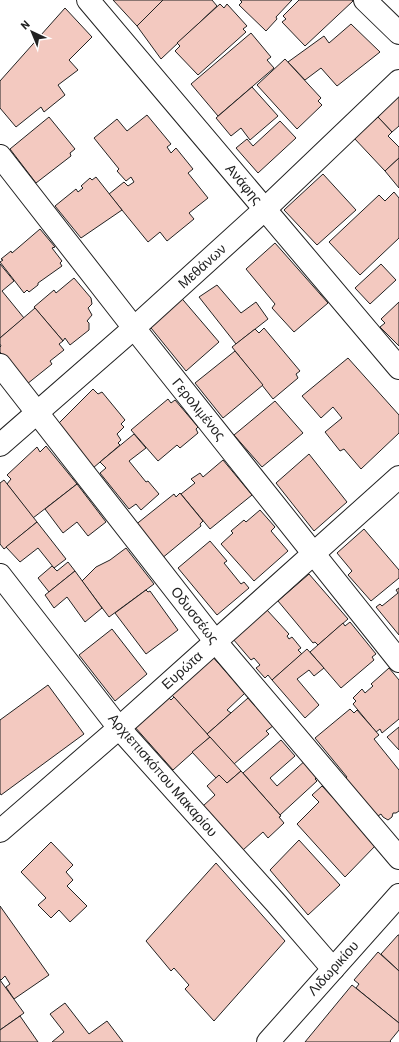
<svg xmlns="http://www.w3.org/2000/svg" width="399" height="1042" viewBox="0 0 399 1042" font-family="Barlow,sans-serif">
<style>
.building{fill:#f3c9c0;stroke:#222}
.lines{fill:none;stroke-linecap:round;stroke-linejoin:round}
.street-casing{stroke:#222;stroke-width:24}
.street{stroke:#fff;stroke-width:22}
.labels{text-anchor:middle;stroke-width:3;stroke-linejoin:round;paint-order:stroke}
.street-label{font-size:14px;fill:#222;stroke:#fff}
</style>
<rect width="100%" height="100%" fill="#fff"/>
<g class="building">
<path d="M 113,0 L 163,0 L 137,26 Z"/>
<path d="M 163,0 L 212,0 L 217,6 L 161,59 L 137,26 Z"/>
<path d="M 240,0 L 292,0 L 276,17 L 277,19 L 266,31 L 239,5 L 242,2 Z"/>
<path d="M 299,0 L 352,0 L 353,1 L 305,46 L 282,22 L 286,19 L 283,16 Z"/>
<path d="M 220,4 L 224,8 L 227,4 L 247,26 L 243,29 L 246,32 L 198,75 L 175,51 L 180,46 L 177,43 Z"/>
<path d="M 65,8 L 92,37 L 69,60 L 78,70 L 58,85 L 65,95 L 44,112 L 41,107 L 16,127 L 0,108 L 0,81 Z"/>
<path d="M 351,24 L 380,52 L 337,86 L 321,68 L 305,80 L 288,62 L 324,36 L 329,43 Z"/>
<path d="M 251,33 L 271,57 L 267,60 L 274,68 L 218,116 L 191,84 Z"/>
<path d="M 285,59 L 321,98 L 318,101 L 322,105 L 297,129 L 257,85 Z"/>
<path d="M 252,87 L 278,116 L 250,140 L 241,128 L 231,136 L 216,118 Z"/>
<path d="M 399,93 L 399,126 L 392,132 L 378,117 L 381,114 L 379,112 Z"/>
<path d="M 147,115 L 171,144 L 167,147 L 171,153 L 176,148 L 193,169 L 188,173 L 208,198 L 189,213 L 194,219 L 167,241 L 160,232 L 148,242 L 109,194 L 124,182 L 128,186 L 134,182 L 131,177 L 126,181 L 117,171 L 119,169 L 94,138 L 117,119 L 127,131 Z"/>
<path d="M 371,115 L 375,120 L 378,117 L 392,132 L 388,136 L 399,147 L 399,158 L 385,171 L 354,138 Z"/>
<path d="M 49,117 L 75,149 L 70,153 L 71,156 L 36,183 L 10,149 Z"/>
<path d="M 280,121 L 296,138 L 258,173 L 236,148 L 247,139 L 253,146 Z"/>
<path d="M 399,158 L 399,188 L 385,171 Z"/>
<path d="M 323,174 L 356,210 L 317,245 L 284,210 Z"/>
<path d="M 96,177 L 122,210 L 81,238 L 55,206 L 76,189 L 78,192 L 83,188 L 81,186 L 90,178 L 92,180 Z"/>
<path d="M 394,192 L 399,198 L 399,238 L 360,275 L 329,242 L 379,195 L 385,201 Z"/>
<path d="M 40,229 L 55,247 L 52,248 L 62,261 L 60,263 L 62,266 L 38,283 L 38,285 L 29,292 L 27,290 L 24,293 L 0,262 L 3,260 L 1,259 L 11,251 L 12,253 Z"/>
<path d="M 275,243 L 328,303 L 294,332 L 272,308 L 275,304 L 246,269 Z"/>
<path d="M 0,264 L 14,281 L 2,291 L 24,318 L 0,338 Z"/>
<path d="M 381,264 L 396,280 L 370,304 L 355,288 Z"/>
<path d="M 74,278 L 91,298 L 92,304 L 88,308 L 92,315 L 87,321 L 89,323 L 89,330 L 70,345 L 65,338 L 63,341 L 34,307 L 54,290 L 56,293 Z"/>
<path d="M 217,285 L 241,313 L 256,302 L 268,319 L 236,344 L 199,297 Z"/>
<path d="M 178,294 L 219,342 L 186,371 L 147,323 Z"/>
<path d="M 399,302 L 399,346 L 380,327 L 385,323 L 381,319 Z"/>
<path d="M 35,308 L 63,341 L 59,344 L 64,350 L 50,361 L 52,364 L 27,384 L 0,352 L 0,347 L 1,346 L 0,344 L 0,338 Z"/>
<path d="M 264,328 L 300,371 L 296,374 L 298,378 L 273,399 L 232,347 L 255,329 L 259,333 Z"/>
<path d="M 235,351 L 263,385 L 223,418 L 195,383 Z"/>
<path d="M 348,358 L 399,415 L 399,433 L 361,469 L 344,449 L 340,451 L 325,432 L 342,418 L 333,407 L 321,418 L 302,396 Z"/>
<path d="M 93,389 L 98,394 L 102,392 L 125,420 L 121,424 L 124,427 L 117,434 L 121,440 L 118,443 L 120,445 L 93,468 L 56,426 Z"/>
<path d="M 168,399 L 171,403 L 175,400 L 198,427 L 196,429 L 198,433 L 180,448 L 177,445 L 158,461 L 131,430 Z"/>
<path d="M 275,401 L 303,433 L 262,467 L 234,435 Z"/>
<path d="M 134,434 L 146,448 L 129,461 L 146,482 L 148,481 L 159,494 L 141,510 L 136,504 L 129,509 L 100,473 L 106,468 L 100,462 Z"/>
<path d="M 46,446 L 77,484 L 33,518 L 7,484 L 11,479 L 7,475 L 37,447 L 40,452 Z"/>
<path d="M 309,454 L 347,502 L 314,531 L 276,483 Z"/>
<path d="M 223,460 L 252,495 L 210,529 L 181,494 L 195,483 L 191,479 L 200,473 L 203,477 Z"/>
<path d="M 4,480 L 37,522 L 4,549 L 0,544 L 0,483 Z"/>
<path d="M 77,484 L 106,522 L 88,536 L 77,522 L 63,533 L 45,509 Z"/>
<path d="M 180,493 L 203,521 L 200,524 L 201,526 L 161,559 L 134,526 L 174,494 L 176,497 Z"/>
<path d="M 260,510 L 275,527 L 271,531 L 288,551 L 254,581 L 221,544 L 233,533 L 231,531 L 244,520 L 246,522 Z"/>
<path d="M 37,522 L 66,559 L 54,568 L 38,548 L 20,562 L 6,547 Z"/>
<path d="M 364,529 L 399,570 L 399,578 L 371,601 L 348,575 L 352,571 L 337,553 Z"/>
<path d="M 210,541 L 227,561 L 224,563 L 241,584 L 244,582 L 249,588 L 217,615 L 178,568 Z"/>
<path d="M 126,548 L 154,584 L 109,617 L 82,581 L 96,567 L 110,560 Z"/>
<path d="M 68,562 L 75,571 L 49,592 L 38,578 L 52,566 L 57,571 Z"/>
<path d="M 75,571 L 102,608 L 85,622 L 67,597 L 54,608 L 45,595 Z"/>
<path d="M 309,574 L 348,619 L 318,645 L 315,642 L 313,643 L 278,601 Z"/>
<path d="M 399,588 L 399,635 L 376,607 L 380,604 L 382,606 L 398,593 L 396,590 Z"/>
<path d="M 146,590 L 148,592 L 150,591 L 178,630 L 146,654 L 115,613 Z"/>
<path d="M 267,610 L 289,634 L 287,636 L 289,639 L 292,637 L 301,648 L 298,650 L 302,654 L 272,680 L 268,675 L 265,678 L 256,668 L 260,665 L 254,658 L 251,660 L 233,639 Z"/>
<path d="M 350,622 L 376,654 L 372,657 L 374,660 L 341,688 L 310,652 L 343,623 L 345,626 Z"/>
<path d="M 112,629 L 147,674 L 115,701 L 79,655 Z"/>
<path d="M 307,649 L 324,668 L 314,676 L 309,670 L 297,679 L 319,705 L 305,718 L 272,680 Z"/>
<path d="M 211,655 L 245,693 L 227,710 L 231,713 L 207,734 L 172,695 L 176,692 L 174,689 Z"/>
<path d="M 389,668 L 399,680 L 399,719 L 382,733 L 380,729 L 376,732 L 353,704 L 356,701 L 353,698 L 362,689 L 365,693 L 373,686 L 371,684 Z"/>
<path d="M 48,685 L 84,734 L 1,795 L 0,793 L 0,720 Z"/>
<path d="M 167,696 L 171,700 L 174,697 L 210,737 L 173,770 L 134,726 Z"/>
<path d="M 248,698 L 273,726 L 266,731 L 269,734 L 234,764 L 207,734 Z"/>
<path d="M 350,709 L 354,713 L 357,710 L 379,735 L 374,739 L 399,770 L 399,811 L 396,813 L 393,813 L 392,817 L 388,820 L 383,817 L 381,814 L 378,816 L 345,779 L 347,777 L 315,738 Z"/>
<path d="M 399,727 L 399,750 L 387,737 Z"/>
<path d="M 210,737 L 241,771 L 227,783 L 219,775 L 216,778 L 192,752 Z"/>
<path d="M 281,740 L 295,756 L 270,778 L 277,786 L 307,759 L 320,774 L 315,779 L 317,781 L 280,815 L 243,773 Z"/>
<path d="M 241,771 L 281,816 L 279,817 L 284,823 L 268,838 L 263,832 L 243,850 L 203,806 L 215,795 L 207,786 L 219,775 L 227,783 Z"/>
<path d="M 322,786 L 377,844 L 345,877 L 297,824 L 319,802 L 312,795 Z"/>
<path d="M 299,840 L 340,885 L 308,915 L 270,870 Z"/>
<path d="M 51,842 L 73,865 L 66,872 L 73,880 L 67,886 L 87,906 L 70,922 L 59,910 L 51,918 L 38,905 L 46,898 L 21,872 Z"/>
<path d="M 216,863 L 285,941 L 214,1021 L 185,989 L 189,985 L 174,968 L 171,971 L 146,941 Z"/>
<path d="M 0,906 L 49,975 L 14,999 L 6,987 L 10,984 L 5,976 L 1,980 L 0,979 Z"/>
<path d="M 398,935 L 399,935 L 399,971 L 381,954 Z"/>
<path d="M 378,952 L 399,971 L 399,1023 L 356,988 L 359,984 L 354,980 Z"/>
<path d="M 0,980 L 24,1013 L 0,1030 Z"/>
<path d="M 352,985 L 399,1023 L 399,1030 L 390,1041 L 391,1042 L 305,1042 Z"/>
<path d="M 65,1003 L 89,1034 L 107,1021 L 123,1042 L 52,1042 L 64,1032 L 50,1014 Z"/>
<path d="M 20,1016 L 38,1042 L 0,1042 L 0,1030 Z"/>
</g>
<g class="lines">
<g class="street-casing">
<g id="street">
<path d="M 88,0 L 399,368"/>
<path d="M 365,0 L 399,33"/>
<path d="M 0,156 L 134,328 L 399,661"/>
<path d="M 0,365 L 215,641 L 399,858"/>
<path d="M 0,445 L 134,328 L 265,209 L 399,81"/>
<path d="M 0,575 L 119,728 L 276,903 L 333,969"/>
<path d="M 0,831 L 119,728 L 399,477"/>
<path d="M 268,1042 L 399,895"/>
</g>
</g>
<use href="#street" class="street"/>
</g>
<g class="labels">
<g class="street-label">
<text transform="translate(244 184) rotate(50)" y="5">Ανάφης</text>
<text transform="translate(202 266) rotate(-42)" y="5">Μεθάνων</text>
<text transform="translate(199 409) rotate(51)" y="5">Γερολιμένος</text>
<text transform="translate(195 615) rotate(52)" y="5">Οδυσσέως</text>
<text transform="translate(182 670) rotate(-42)" y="5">Ευρώτα</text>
<text transform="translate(163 775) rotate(49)" y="5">Αρχιεπισκόπου Μακαρίου</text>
<text transform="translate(333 968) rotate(-48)" y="5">Λιδωρικίου</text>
</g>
</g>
<g transform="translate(32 32) rotate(316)" stroke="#ffffff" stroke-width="3" paint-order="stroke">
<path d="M0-3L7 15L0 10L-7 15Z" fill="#222222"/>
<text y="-6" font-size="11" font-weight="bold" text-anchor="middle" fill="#222222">N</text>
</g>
</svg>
